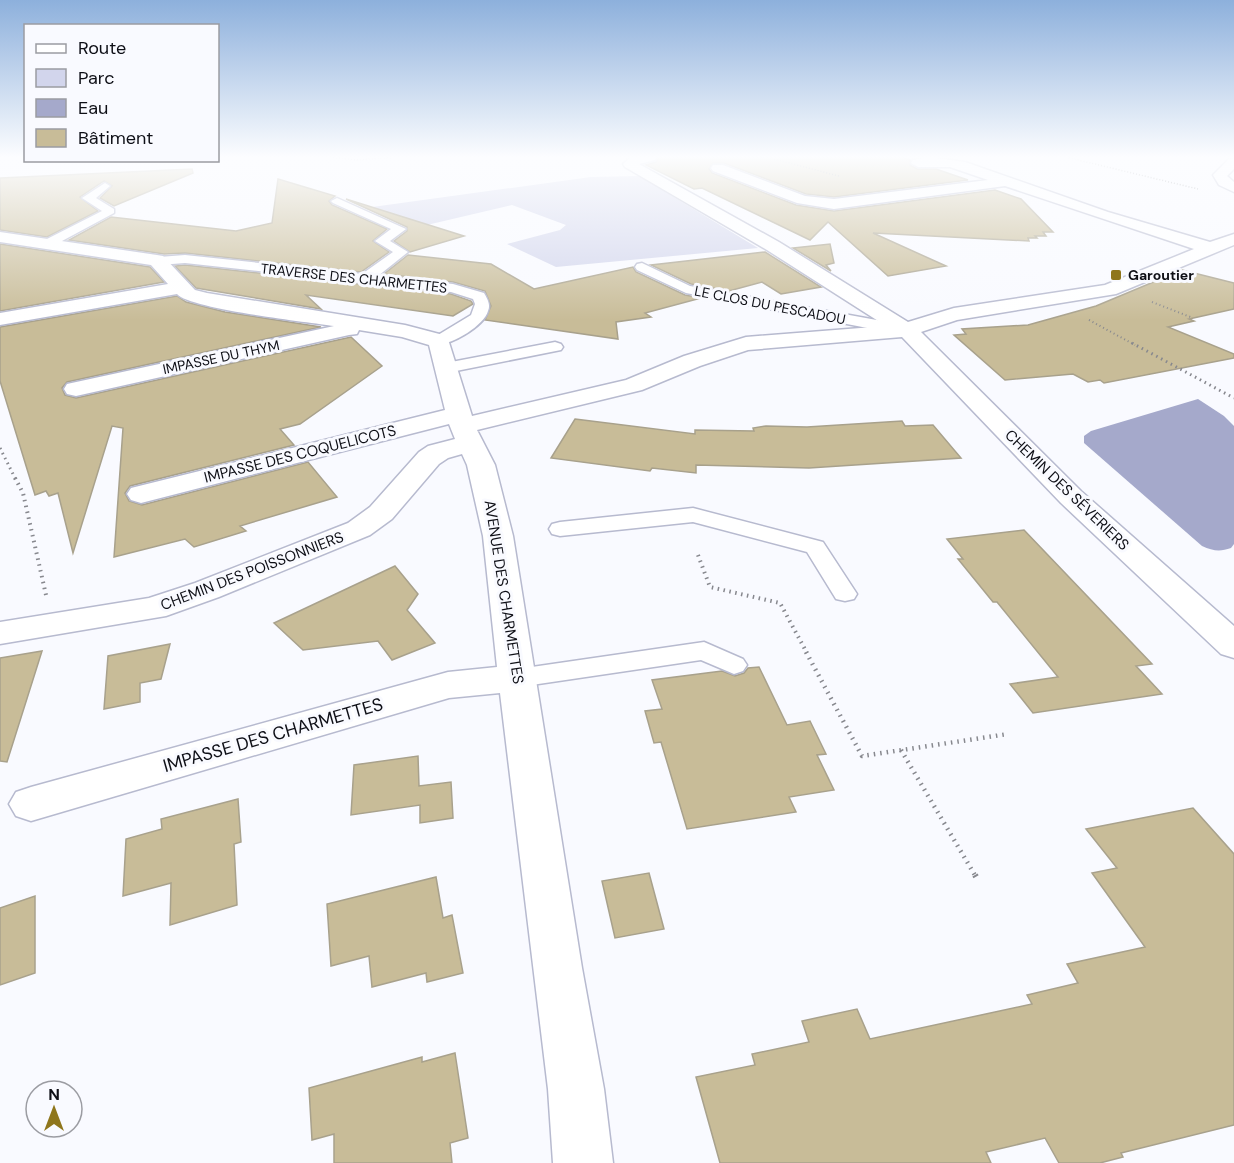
<svg xmlns="http://www.w3.org/2000/svg" width="1234" height="1163" viewBox="0 0 1234 1163" font-family="'DM Sans',sans-serif">
<style>
.green{fill:#d2d5ec}
.water{fill:#a5a9cb}
.building{fill:#c8bc98;stroke:#a8a18c;stroke-width:1.5}
.lines{fill:none;stroke-linecap:round;stroke-linejoin:round}
.service-casing{stroke:#b7bacf;stroke-width:3}
.minor-casing{stroke:#b7bacf;stroke-width:3}
.path-far5{stroke:#87888e;stroke-width:1.5;stroke-dasharray:1 2;stroke-linecap:butt}
.path-far4{stroke:#87888e;stroke-width:2;stroke-dasharray:1 3;stroke-linecap:butt}
.path-far3{stroke:#87888e;stroke-width:3;stroke-dasharray:1.5 4;stroke-linecap:butt}
.path-far2{stroke:#87888e;stroke-width:4;stroke-dasharray:1.5 4.5;stroke-linecap:butt}
.path-far1{stroke:#87888e;stroke-width:4.5;stroke-dasharray:1.5 5;stroke-linecap:butt}
.path{stroke:#87888e;stroke-width:6;stroke-dasharray:2 8;stroke-linecap:butt}
.service{fill:#fff;fill-rule:evenodd}
.minor{fill:#fff;fill-rule:evenodd}
.poi-dot{fill:#8f761c;stroke:#f9faff;stroke-width:2}
.labels{text-anchor:middle;stroke-width:6;stroke-linejoin:round;paint-order:stroke}
.far-poi-label{font-size:14px;font-weight:bold;fill:#0e0f16;stroke:#f9faff;text-anchor:start}
.far-street-label{font-size:14px;fill:#0e0f16;stroke:#f9faff}
.street-label{font-size:15px;fill:#0e0f16;stroke:#f9faff}
.near-street-label{font-size:18px;fill:#0e0f16;stroke:#f9faff}
</style>
<rect width="100%" height="100%" fill="#f9faff"/>
<path class="green" d="M 639,176 L 758,248 L 556,267 L 507,244 L 560,230 L 566,225 L 512,205 L 414,228 L 365,208 L 591,177 Z"/>
<path class="water" d="M 1198,399 L 1224,416 L 1234,426 L 1234,544 L 1231,548 C 1220,552 1213,551 1202,546 L 1084,443 L 1084,436 L 1091,431 Z"/>
<g class="building">
<path d="M 659,157 L 901,157 L 910,160 L 910,165 L 917,169 L 936,169 L 968,180 L 834,197 L 806,194 L 724,163 L 713,163 L 709,169 L 712,173 L 796,205 L 834,211 L 995,190 L 1021,199 L 1053,232 L 1043,232 L 1046,236 L 1035,236 L 1037,238 L 1028,238 L 1029,241 L 873,233 L 946,266 L 888,276 L 828,222 L 810,240 L 702,188 L 694,189 L 646,165 L 656,162 Z"/>
<path d="M 192,169 L 193,173 L 114,206 L 100,198 L 112,186 L 104,181 L 80,197 L 98,211 L 47,237 L 0,230 L 0,178 Z"/>
<path d="M 278,179 L 335,196 L 329,201 L 332,205 L 387,229 L 373,241 L 389,252 L 361,272 L 185,253 L 164,254 L 69,240 L 111,217 L 236,231 L 272,223 Z"/>
<path d="M 346,199 L 464,236 L 410,252 L 394,241 L 407,231 L 407,227 Z"/>
<path d="M 0,244 L 150,267 L 164,282 L 0,311 Z"/>
<path d="M 830,244 L 834,263 L 826,265 L 831,271 L 793,248 Z"/>
<path d="M 765,252 L 821,287 L 781,294 L 762,282 L 729,291 L 691,284 L 651,265 Z"/>
<path d="M 408,255 L 491,264 L 534,289 L 633,267 L 636,272 L 685,295 L 701,298 L 645,313 L 651,317 L 616,322 L 618,339 L 485,320 L 491,306 L 485,291 L 453,282 L 384,274 Z"/>
<path d="M 185,265 L 451,294 L 471,301 L 473,304 L 453,316 L 306,295 L 321,309 L 196,288 L 175,266 Z"/>
<path d="M 1182,270 L 1234,283 L 1234,309 L 1189,319 L 1194,321 L 1168,327 L 1234,354 L 1234,358 L 1104,383 L 1100,380 L 1088,382 L 1073,374 L 1005,380 L 954,335 L 966,334 L 962,329 L 1028,325 L 1096,306 Z"/>
<path d="M 177,296 L 186,302 L 225,312 L 321,327 L 67,382 L 62,388 L 65,395 L 76,398 L 351,337 L 382,366 L 300,424 L 280,429 L 294,445 L 130,486 L 125,493 L 129,501 L 142,505 L 308,462 L 337,497 L 240,526 L 246,531 L 194,547 L 185,539 L 114,557 L 123,428 L 112,426 L 73,553 L 58,493 L 49,496 L 46,491 L 35,495 L 0,381 L 0,327 Z"/>
<path d="M 575,419 L 695,434 L 695,430 L 754,431 L 753,428 L 766,426 L 807,427 L 902,421 L 905,426 L 933,425 L 961,458 L 809,468 L 696,465 L 696,473 L 652,468 L 650,471 L 551,458 Z"/>
<path d="M 1024,530 L 1152,664 L 1136,666 L 1162,694 L 1033,713 L 1010,684 L 1058,677 L 997,602 L 993,602 L 958,559 L 963,559 L 947,539 Z"/>
<path d="M 395,566 L 418,594 L 407,610 L 435,643 L 392,660 L 378,641 L 303,650 L 274,623 Z"/>
<path d="M 170,644 L 161,679 L 140,683 L 140,702 L 104,709 L 108,656 Z"/>
<path d="M 42,651 L 7,762 L 0,761 L 0,658 Z"/>
<path d="M 759,667 L 787,725 L 810,721 L 826,754 L 817,755 L 834,790 L 789,797 L 796,812 L 687,829 L 661,742 L 654,743 L 645,711 L 662,709 L 652,680 L 722,671 L 735,676 L 744,673 L 748,668 Z"/>
<path d="M 418,756 L 419,786 L 451,782 L 453,818 L 420,823 L 420,805 L 351,815 L 354,765 Z"/>
<path d="M 238,799 L 241,842 L 234,844 L 237,905 L 170,925 L 171,883 L 123,896 L 126,839 L 162,829 L 161,819 Z"/>
<path d="M 1193,808 L 1234,854 L 1234,1125 L 1121,1153 L 1123,1157 L 1100,1163 L 1059,1163 L 1045,1138 L 986,1152 L 991,1163 L 720,1163 L 696,1077 L 755,1065 L 752,1054 L 809,1042 L 802,1021 L 857,1009 L 870,1039 L 1032,1004 L 1027,995 L 1078,983 L 1067,964 L 1145,947 L 1092,873 L 1117,868 L 1086,829 Z"/>
<path d="M 649,873 L 664,929 L 615,938 L 602,881 Z"/>
<path d="M 436,877 L 443,918 L 452,915 L 463,973 L 427,982 L 426,973 L 372,987 L 369,956 L 331,966 L 327,904 Z"/>
<path d="M 35,896 L 35,973 L 0,985 L 0,908 Z"/>
<path d="M 455,1053 L 468,1138 L 450,1143 L 452,1163 L 334,1163 L 334,1134 L 312,1140 L 309,1088 L 422,1057 L 422,1062 Z"/>
</g>
<g class="lines">
<g class="service-casing">
<g id="service">
<path d="M 105,183 L 110,186 L 96,198 L 114,209 L 114,213 L 49,248 L 41,248 L 39,245 L 41,242 L 102,211 L 82,198 Z"/>
<path d="M 337,198 L 406,229 L 390,241 L 408,252 L 378,276 L 453,284 L 484,293 C 487,298 491,305 488,311 C 484,326 448,348 433,344 L 431,341 L 433,338 L 471,315 L 475,304 L 473,299 L 451,292 L 185,263 L 159,265 L 152,261 L 159,257 L 185,255 L 362,274 L 393,252 L 375,241 L 391,229 L 333,203 L 331,201 Z"/>
<path d="M 642,263 L 690,286 L 904,325 L 912,330 L 904,335 L 686,293 L 637,270 L 635,267 L 637,264 Z"/>
<path d="M 555,342 L 561,344 L 563,347 L 561,350 L 446,373 L 438,368 L 446,363 Z"/>
<path d="M 693,508 L 823,542 L 857,594 L 854,599 L 845,601 L 836,599 L 807,552 L 693,522 L 560,536 L 552,534 L 549,529 L 552,524 L 560,522 Z"/>
<path d="M 704,642 L 743,659 L 747,665 L 743,671 L 734,674 L 701,660 L 518,687 L 508,685 L 504,678 L 508,671 L 518,669 Z"/>
</g>
</g>
<g class="minor-casing">
<g id="minor">
<path d="M 631,157 L 657,157 L 655,160 L 639,164 L 779,242 L 908,322 L 954,308 L 1105,285 L 1194,249 L 1005,186 L 834,209 L 797,203 L 713,171 L 711,168 L 713,165 L 723,165 L 805,196 L 834,199 L 988,180 L 950,167 L 918,167 L 911,163 L 913,160 L 929,157 L 965,162 L 1108,212 L 1210,242 L 1234,234 L 1234,245 L 1116,294 L 957,320 L 921,332 L 1081,491 L 1234,626 L 1234,658 L 1221,654 L 1061,503 L 902,337 L 748,350 L 700,366 L 642,390 L 477,430 L 495,465 L 513,536 L 582,968 L 604,1089 L 613,1163 L 553,1163 L 548,1089 L 500,693 L 449,698 L 31,821 L 16,816 L 9,804 L 16,792 L 31,787 L 448,672 L 497,667 L 483,536 L 467,465 L 462,454 L 448,458 L 439,464 L 392,519 L 370,535 L 219,597 L 166,616 L 0,644 L 0,622 L 149,598 L 195,583 L 348,523 L 370,507 L 419,452 L 428,446 L 455,439 L 449,424 L 141,503 L 131,500 L 127,494 L 131,488 L 445,410 L 429,345 L 402,337 L 359,330 L 357,334 L 349,335 L 76,396 L 67,394 L 64,389 L 67,384 L 334,326 C 307,322 190,309 177,294 L 0,325 L 0,313 L 168,284 L 151,265 L 0,242 L 0,232 L 157,255 L 163,256 L 195,290 L 207,293 L 405,325 L 447,336 L 472,416 L 626,380 L 684,356 L 746,337 L 886,326 L 767,250 L 625,167 L 623,164 Z"/>
<path d="M 1234,158 L 1234,169 L 1227,176 L 1234,182 L 1234,192 L 1219,185 L 1213,175 L 1229,159 Z"/>
</g>
</g>
<g class="path-far5">
<path d="M 330,157 L 356,160 L 396,157"/>
<path d="M 1066,157 L 1198,189"/>
<path d="M 774,159 L 839,176"/>
</g>
<g class="path-far4">
<path d="M 1152,302 L 1193,318"/>
<path d="M 1089,320 L 1135,345"/>
</g>
<g class="path-far3">
<path d="M 1132,343 L 1234,398"/>
<path d="M 0,448 L 16,480"/>
</g>
<g class="path-far2">
<path d="M 15,478 L 23,493 L 46,595"/>
<path d="M 698,555 L 710,587 L 780,603 L 807,653"/>
</g>
<g class="path-far1">
<path d="M 806,652 L 862,756 L 1008,734"/>
<path d="M 901,750 L 976,877"/>
</g>
<path class="path" d="M 975,875 L 978,880"/>
<use href="#service" class="service"/>
<use href="#minor" class="minor"/>
</g>
<linearGradient id="sky" x2="0" y2="1"><stop stop-color="#8db0dc"/><stop offset="0.49" stop-color="#fcfdff"/><stop offset="1" stop-color="#fcfdff" stop-opacity="0"/></linearGradient>
<rect width="1234" height="320" fill="url(#sky)"/>
<rect class="poi-dot" x="1110" y="269" width="12" height="12" rx="3"/>
<g class="labels">
<g class="far-poi-label">
<text x="1128" y="280">Garoutier</text>
</g>
<g class="far-street-label">
<text transform="translate(354 278) rotate(6)" y="5">TRAVERSE DES CHARMETTES</text>
<text transform="translate(770 305) rotate(11)" y="5">LE CLOS DU PESCADOU</text>
<text transform="translate(221 357) rotate(-12)" y="5">IMPASSE DU THYM</text>
</g>
<g class="street-label">
<text transform="translate(300 454) rotate(-14)" y="5">IMPASSE DES COQUELICOTS</text>
<text transform="translate(1067 490) rotate(44)" y="5">CHEMIN DES SÉVERIERS</text>
<text transform="translate(252 571) rotate(-21)" y="5">CHEMIN DES POISSONNIERS</text>
<text transform="translate(504 592) rotate(81)" y="5">AVENUE DES CHARMETTES</text>
</g>
<g class="near-street-label">
<text transform="translate(273 735) rotate(-16)" y="6">IMPASSE DES CHARMETTES</text>
</g>
</g>
<rect x="24" y="24" width="195" height="138" fill="#f9faff" stroke="#9b9ca2" stroke-width="1.5"/>
<rect x="36" y="44" width="30" height="9" fill="#ffffff" stroke="#9b9ca2" stroke-width="1.5"/>
<text x="78" y="54" font-size="18" fill="#0e0f16">Route</text>
<rect x="36" y="69" width="30" height="18" fill="#d2d5ec" stroke="#9b9ca2" stroke-width="1.5"/>
<text x="78" y="84" font-size="18" fill="#0e0f16">Parc</text>
<rect x="36" y="99" width="30" height="18" fill="#a5a9cb" stroke="#9b9ca2" stroke-width="1.5"/>
<text x="78" y="114" font-size="18" fill="#0e0f16">Eau</text>
<rect x="36" y="129" width="30" height="18" fill="#c8bc98" stroke="#9b9ca2" stroke-width="1.5"/>
<text x="78" y="144" font-size="18" fill="#0e0f16">Bâtiment</text>
<g transform="translate(54 1109)"><circle r="28" fill="#f9faff" stroke="#9b9ca2" stroke-width="1.5"/>
<path d="M0-4.5L10 22L0 15L-10 22Z" fill="#8f761c"/>
<text y="-9" font-size="16" font-weight="bold" text-anchor="middle" fill="#0e0f16">N</text>
</g>
</svg>
